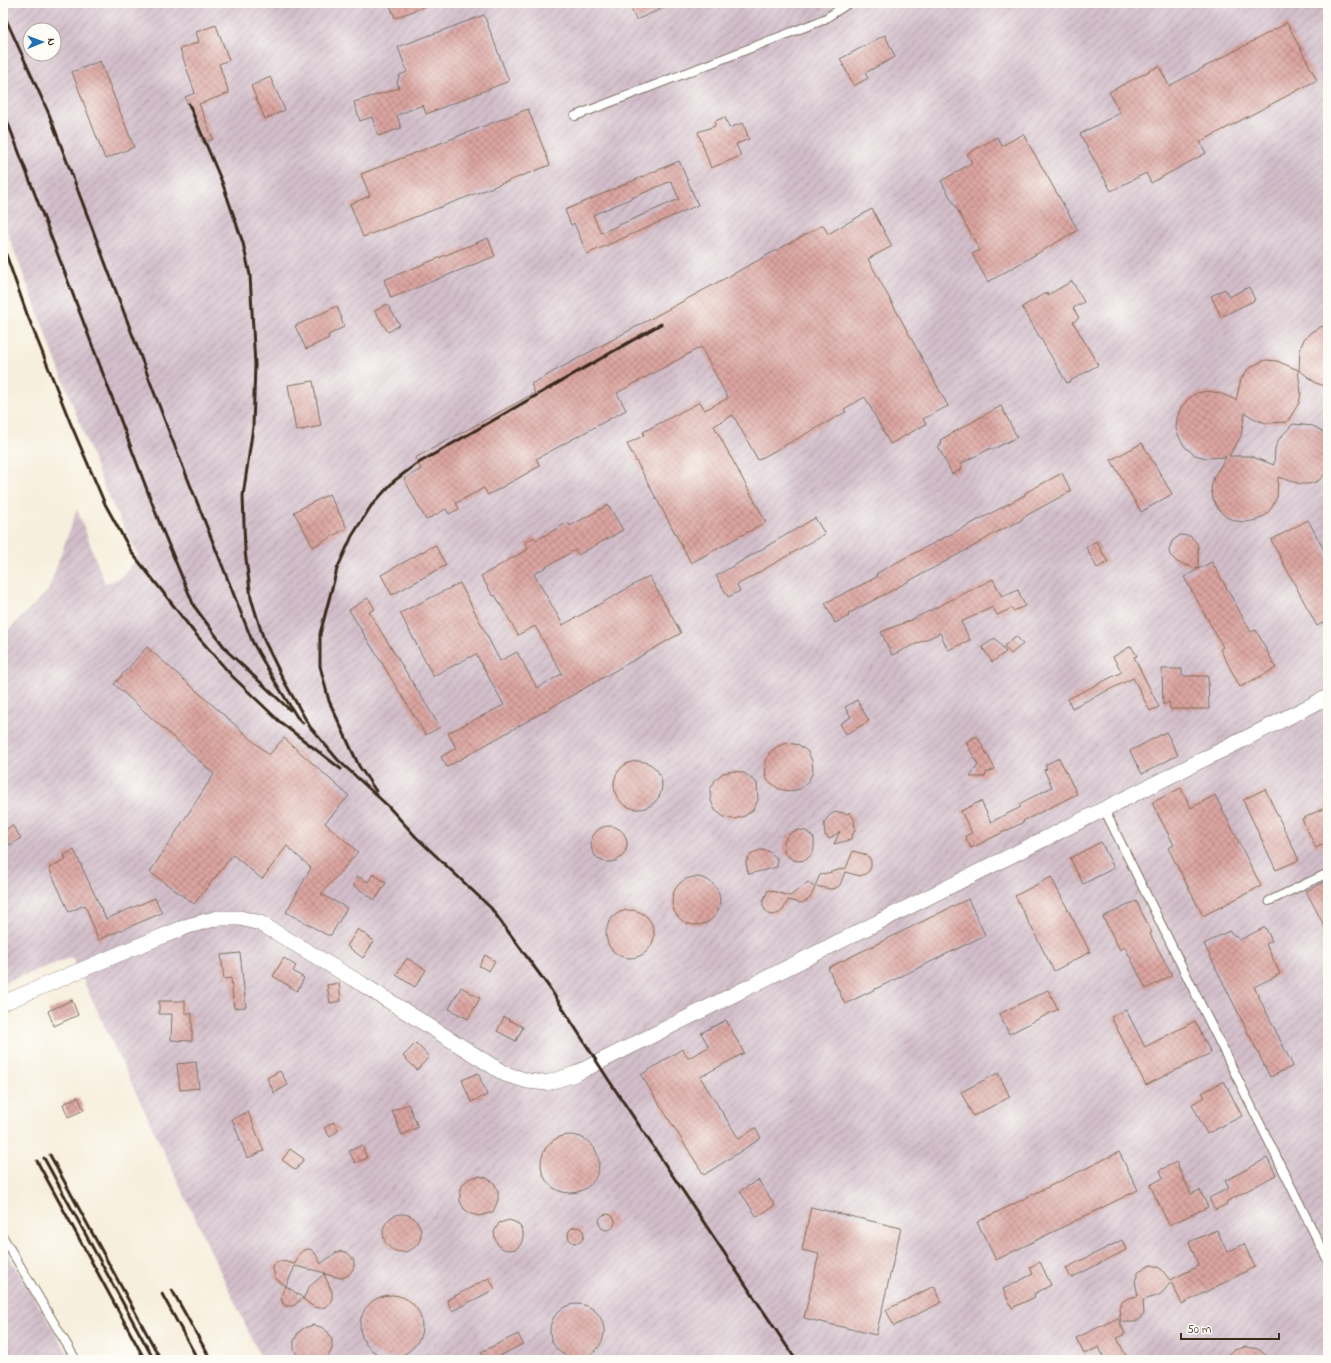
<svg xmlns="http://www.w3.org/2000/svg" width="1331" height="1363" viewBox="0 0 1331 1363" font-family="'Indie Flower',sans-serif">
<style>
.industrial{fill:url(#industrial-furrows);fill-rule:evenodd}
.building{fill:url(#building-cross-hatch);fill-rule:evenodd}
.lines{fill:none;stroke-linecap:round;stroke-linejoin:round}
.service-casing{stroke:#7d6f61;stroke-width:10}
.minor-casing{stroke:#7d6f61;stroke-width:16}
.service{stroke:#fff;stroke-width:8}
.minor{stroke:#fff;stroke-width:15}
.rail{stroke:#3b2a1e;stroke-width:3}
</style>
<defs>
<pattern id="industrial-furrows" width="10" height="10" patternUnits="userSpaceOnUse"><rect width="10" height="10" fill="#d1bdc9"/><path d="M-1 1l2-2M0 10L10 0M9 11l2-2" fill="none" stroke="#ab9aa3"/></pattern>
<pattern id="building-cross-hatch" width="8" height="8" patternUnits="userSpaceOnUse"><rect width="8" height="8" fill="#dba4a0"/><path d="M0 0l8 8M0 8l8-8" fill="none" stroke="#b38682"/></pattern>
</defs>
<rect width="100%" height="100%" fill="#fdfcf7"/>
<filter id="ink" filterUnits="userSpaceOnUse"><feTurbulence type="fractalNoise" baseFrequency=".025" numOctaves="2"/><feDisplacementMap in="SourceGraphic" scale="8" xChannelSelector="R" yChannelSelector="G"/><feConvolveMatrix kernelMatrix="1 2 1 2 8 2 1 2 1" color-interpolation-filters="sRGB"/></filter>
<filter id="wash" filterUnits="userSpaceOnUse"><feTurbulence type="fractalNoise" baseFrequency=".012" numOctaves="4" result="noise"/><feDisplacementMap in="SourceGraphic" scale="16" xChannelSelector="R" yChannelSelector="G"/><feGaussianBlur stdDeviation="0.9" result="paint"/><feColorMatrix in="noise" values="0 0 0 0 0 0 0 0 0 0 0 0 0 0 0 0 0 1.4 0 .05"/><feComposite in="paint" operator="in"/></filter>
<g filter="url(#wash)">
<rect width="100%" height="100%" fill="#f7efdd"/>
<g class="industrial">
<path d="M 3,3 L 1328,3 L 1328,1360 L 262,1360 L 72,957 L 3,983 L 3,636 L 48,591 L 77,509 L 105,584 L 123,576 L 138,555 L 105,490 L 3,221 ZM 30,30 L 54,30 L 54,54 L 30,54 Z"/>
<path d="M 3,1247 L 72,1360 L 3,1360 Z"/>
</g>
<g id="blocks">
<g class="building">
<path d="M 389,3 L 431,3 L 431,4 L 395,18 Z"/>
<path d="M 629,3 L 674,3 L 636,20 Z"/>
<path d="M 484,15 L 509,81 L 426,114 L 423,105 L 397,115 L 401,128 L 378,136 L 372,117 L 360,121 L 354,102 L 399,88 L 397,82 L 400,75 L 407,72 L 398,47 Z"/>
<path d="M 1287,23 L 1317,80 L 1200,142 L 1206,153 L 1151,183 L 1146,173 L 1111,191 L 1080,134 L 1120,113 L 1109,92 L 1159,66 L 1169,86 Z"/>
<path d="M 216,25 L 229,60 L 219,64 L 229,93 L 199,104 L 213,139 L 203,143 L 185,97 L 195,93 L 180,49 L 199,42 L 196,32 Z"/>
<path d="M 885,35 L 895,57 L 865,73 L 868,78 L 854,86 L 840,59 Z"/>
<path d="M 100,61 L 134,147 L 105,159 L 72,72 Z"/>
<path d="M 270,77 L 285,110 L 265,119 L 251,86 Z"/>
<path d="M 528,109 L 550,165 L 363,237 L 350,204 L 370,196 L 361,174 Z"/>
<path d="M 725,117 L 729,128 L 743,123 L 749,139 L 736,144 L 741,156 L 711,168 L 698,132 L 715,126 L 715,121 Z"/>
<path d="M 1023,134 L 1078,230 L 988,282 L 972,254 L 980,250 L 941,181 L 972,163 L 967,154 L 997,137 L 1002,146 Z"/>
<path d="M 679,161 L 698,205 L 587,254 L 574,223 L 571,225 L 565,210 ZM 671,181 L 679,199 L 601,233 L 593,215 Z"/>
<path d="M 872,209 L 892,246 L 868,259 L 948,406 L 923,419 L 926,424 L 890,444 L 865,397 L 844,409 L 846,412 L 758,460 L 733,415 L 714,426 L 766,522 L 691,563 L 627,444 L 644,435 L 643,432 L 700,402 L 705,410 L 728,398 L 701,347 L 617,393 L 626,410 L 536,459 L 540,466 L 488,495 L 484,488 L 456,503 L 459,509 L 449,514 L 446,509 L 426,520 L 404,479 L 421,469 L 415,458 L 535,393 L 531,384 L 823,225 L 828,234 Z"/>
<path d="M 488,238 L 495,256 L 391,298 L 384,280 Z"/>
<path d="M 1072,281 L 1084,302 L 1073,308 L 1079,318 L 1073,322 L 1098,365 L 1067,383 L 1022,307 L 1047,292 L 1048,295 Z"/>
<path d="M 1249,287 L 1255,300 L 1221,317 L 1211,296 L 1225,289 L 1229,297 Z"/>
<path d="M 387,304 L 400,325 L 388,332 L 375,311 Z"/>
<path d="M 337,306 L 342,319 L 341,319 L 344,327 L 328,335 L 329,338 L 306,349 L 295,326 Z"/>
<path d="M 1328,325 L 1328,387 L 1316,383 L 1299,370 L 1300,349 L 1304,339 L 1311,332 L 1320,327 Z"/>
<path d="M 1266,360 L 1277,361 L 1298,370 L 1301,393 L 1299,403 L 1287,422 L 1266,423 L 1257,420 L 1245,413 L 1241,436 L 1229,456 L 1250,456 L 1274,465 L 1275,448 L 1279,439 L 1293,424 L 1313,426 L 1322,431 L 1328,438 L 1328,471 L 1318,481 L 1309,484 L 1300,484 L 1278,477 L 1277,497 L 1272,507 L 1266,515 L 1257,520 L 1246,522 L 1236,521 L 1226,517 L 1218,509 L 1213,499 L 1211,488 L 1214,477 L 1226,457 L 1206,458 L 1195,455 L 1186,448 L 1180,439 L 1176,429 L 1177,418 L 1181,407 L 1188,399 L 1197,393 L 1208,391 L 1219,393 L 1236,400 L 1241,379 L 1247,370 L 1256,364 Z"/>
<path d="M 313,381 L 321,426 L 296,431 L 288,385 Z"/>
<path d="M 1001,406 L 1017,437 L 992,450 L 991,448 L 960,464 L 962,469 L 952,474 L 938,446 L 942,444 L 940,440 Z"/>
<path d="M 1142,443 L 1172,494 L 1141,512 L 1111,460 Z"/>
<path d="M 1062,473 L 1071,491 L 1022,518 L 1022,520 L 997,532 L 972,547 L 848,614 L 849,616 L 835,623 L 825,603 L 877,577 L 876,574 L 888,567 L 1001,508 L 1025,495 L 1025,493 Z"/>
<path d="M 329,494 L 347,528 L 313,547 L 294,512 Z"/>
<path d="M 608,505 L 623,530 L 578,555 L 575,550 L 534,574 L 563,625 L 649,576 L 681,633 L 447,767 L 441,757 L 456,748 L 448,733 L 504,705 L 476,654 L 433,676 L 400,613 L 460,583 L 500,661 L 517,652 L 537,688 L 562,674 L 535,626 L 518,635 L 495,595 L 493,596 L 481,576 L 528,549 L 525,543 L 534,537 L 537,540 L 568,522 L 570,526 Z"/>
<path d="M 815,518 L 825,534 L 737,585 L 740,591 L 728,597 L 716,576 Z"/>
<path d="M 1308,520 L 1328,557 L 1328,620 L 1317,626 L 1271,540 Z"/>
<path d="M 1180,535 L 1190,536 L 1196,542 L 1198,546 L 1198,569 L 1212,562 L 1251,632 L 1256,630 L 1276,668 L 1240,687 L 1220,649 L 1223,647 L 1184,577 L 1198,569 L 1177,562 L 1170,555 L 1169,550 L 1172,541 Z"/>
<path d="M 1096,541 L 1108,562 L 1097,568 L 1086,547 Z"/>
<path d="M 435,545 L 446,565 L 392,595 L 381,575 Z"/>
<path d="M 993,579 L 1002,597 L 1018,590 L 1025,606 L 1013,611 L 1012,608 L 997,615 L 993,607 L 961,622 L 970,640 L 948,650 L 940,633 L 892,655 L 881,632 L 909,621 Z"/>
<path d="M 368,598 L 375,609 L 369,612 L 440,727 L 426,735 L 349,610 Z"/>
<path d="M 1016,636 L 1023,644 L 1011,654 L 1004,646 Z"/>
<path d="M 995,638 L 1006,652 L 992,662 L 982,647 Z"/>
<path d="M 1131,646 L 1137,656 L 1134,657 L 1159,707 L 1150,711 L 1133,678 L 1072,708 L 1068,699 L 1122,672 L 1113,657 Z"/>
<path d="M 147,647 L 269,755 L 284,738 L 349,796 L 325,823 L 358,852 L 321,894 L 347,908 L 331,935 L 327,935 L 286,912 L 311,868 L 287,846 L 262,879 L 233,855 L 194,904 L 150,872 L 214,774 L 114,684 Z"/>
<path d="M 1162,669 L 1182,669 L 1182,676 L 1208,676 L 1209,709 L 1170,709 L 1169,702 L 1163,705 Z"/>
<path d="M 857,700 L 869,721 L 846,734 L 840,724 L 851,717 L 845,707 Z"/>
<path d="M 1166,732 L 1178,755 L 1142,774 L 1130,751 Z"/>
<path d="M 977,736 L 995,769 L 986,773 L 985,777 L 970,777 L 978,765 L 966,742 Z"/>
<path d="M 788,743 L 799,745 L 808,752 L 812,761 L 813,772 L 808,782 L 800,789 L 789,791 L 779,789 L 766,779 L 765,762 L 770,752 L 778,746 Z"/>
<path d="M 1059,758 L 1077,794 L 1023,821 L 1024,822 L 971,848 L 965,836 L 972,833 L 961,811 L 981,801 L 991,822 L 1021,807 L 1019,804 L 1052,787 L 1044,770 L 1047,769 L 1045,765 Z"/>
<circle cx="638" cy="785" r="24"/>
<path d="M 734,771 L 744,773 L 757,783 L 758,800 L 753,810 L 745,816 L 734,819 L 724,817 L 715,810 L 711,801 L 710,790 L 715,780 L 723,773 Z"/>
<path d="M 1181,788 L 1191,808 L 1215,795 L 1261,886 L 1203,916 L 1168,848 L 1174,845 L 1152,803 Z"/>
<path d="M 1265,789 L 1299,860 L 1276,870 L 1243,800 Z"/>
<path d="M 1328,806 L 1328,842 L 1316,848 L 1302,819 Z"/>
<path d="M 839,812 L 848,814 L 849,812 L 854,819 L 855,830 L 850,840 L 834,844 L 840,831 L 830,839 L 825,835 L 824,824 L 827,818 L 833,813 Z"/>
<path d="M 12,825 L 21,838 L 10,845 L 3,836 L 3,832 Z"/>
<circle cx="609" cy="844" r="18"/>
<path d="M 799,830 L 806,831 L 814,838 L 814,849 L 811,855 L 806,860 L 799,861 L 793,860 L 784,853 L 784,842 L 787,836 L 792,832 Z"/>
<path d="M 1101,842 L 1114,868 L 1083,884 L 1070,858 Z"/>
<path d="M 74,850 L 106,919 L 155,898 L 162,913 L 98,940 L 85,905 L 69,912 L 49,868 L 66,860 L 64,855 Z"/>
<path d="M 761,850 L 768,851 L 777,858 L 777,867 L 749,874 L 747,869 L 746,862 L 749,856 L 755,852 Z"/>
<path d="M 853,851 L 864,854 L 869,857 L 871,861 L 871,867 L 869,871 L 865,874 L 860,876 L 845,872 L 840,885 L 836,888 L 831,889 L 815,886 L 820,875 L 846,868 Z"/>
<path d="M 373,874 L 386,883 L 375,900 L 353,885 L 357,876 L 368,882 Z"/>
<path d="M 1051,877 L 1090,952 L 1054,971 L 1015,896 Z"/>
<circle cx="696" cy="901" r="24"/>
<path d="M 1328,880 L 1328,933 L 1306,891 Z"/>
<path d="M 808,882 L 815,888 L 810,898 L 806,901 L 801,903 L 788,900 L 783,910 L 779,913 L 774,915 L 769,914 L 765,910 L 763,906 L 763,901 L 768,890 L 790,896 Z"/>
<path d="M 968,899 L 985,935 L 845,1004 L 828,968 Z"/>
<path d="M 1136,901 L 1152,933 L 1150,934 L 1172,975 L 1146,989 L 1125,947 L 1120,950 L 1103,917 Z"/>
<circle cx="630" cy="934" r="24"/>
<path d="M 1265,927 L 1272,941 L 1266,944 L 1280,974 L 1254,987 L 1293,1066 L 1270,1077 L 1204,944 L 1229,931 L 1240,940 Z"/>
<path d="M 358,929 L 374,941 L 363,958 L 347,946 Z"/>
<path d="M 240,953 L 246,1007 L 234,1008 L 231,978 L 224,979 L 221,955 Z"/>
<path d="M 485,955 L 495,961 L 489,971 L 479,966 Z"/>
<path d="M 284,958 L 296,966 L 293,971 L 304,978 L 297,991 L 273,976 Z"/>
<path d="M 407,958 L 426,970 L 415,987 L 396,975 Z"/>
<path d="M 339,983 L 341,1001 L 330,1003 L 327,985 Z"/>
<path d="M 461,987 L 480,998 L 468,1019 L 449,1009 Z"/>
<path d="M 1048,990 L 1058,1009 L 1009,1034 L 999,1014 Z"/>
<path d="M 72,1000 L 78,1015 L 54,1026 L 48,1011 Z"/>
<path d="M 159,1001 L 185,1001 L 185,1013 L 192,1013 L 192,1041 L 171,1040 L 172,1014 L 159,1014 Z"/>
<path d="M 1126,1010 L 1145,1047 L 1195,1021 L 1211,1053 L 1146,1085 L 1111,1017 Z"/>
<path d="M 504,1017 L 523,1027 L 516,1041 L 497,1031 Z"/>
<path d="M 726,1020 L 744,1053 L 700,1077 L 739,1139 L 755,1128 L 761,1138 L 704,1175 L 641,1075 L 682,1049 L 688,1058 L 709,1047 L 701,1033 Z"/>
<path d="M 416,1043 L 429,1057 L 417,1070 L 403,1056 Z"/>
<path d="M 196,1062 L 199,1088 L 180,1090 L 177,1064 Z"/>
<path d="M 280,1071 L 288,1085 L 274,1093 L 267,1078 Z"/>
<path d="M 478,1073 L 487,1095 L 471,1102 L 462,1080 Z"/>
<path d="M 998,1073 L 1010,1097 L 973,1116 L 961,1092 Z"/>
<path d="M 1224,1081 L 1242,1116 L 1207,1134 L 1192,1104 L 1205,1097 L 1202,1093 Z"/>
<path d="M 78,1097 L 84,1110 L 68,1117 L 63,1104 Z"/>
<path d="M 408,1104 L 418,1127 L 402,1135 L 392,1111 Z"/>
<path d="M 248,1112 L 264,1151 L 247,1158 L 232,1119 Z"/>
<path d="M 333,1122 L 339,1130 L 330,1137 L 324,1128 Z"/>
<circle cx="570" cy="1164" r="29"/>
<path d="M 362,1145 L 367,1158 L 355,1163 L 349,1151 Z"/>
<path d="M 290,1149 L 304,1159 L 296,1170 L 282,1160 Z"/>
<path d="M 1119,1152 L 1138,1190 L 996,1260 L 977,1222 Z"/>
<path d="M 1267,1158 L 1276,1175 L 1226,1202 L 1227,1204 L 1215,1210 L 1209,1198 L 1229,1188 L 1225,1181 Z"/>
<path d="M 1176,1162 L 1191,1194 L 1200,1190 L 1208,1207 L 1169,1225 L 1150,1185 L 1163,1178 L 1160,1170 Z"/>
<path d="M 479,1176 L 487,1178 L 494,1183 L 498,1191 L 498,1200 L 493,1212 L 479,1216 L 471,1214 L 464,1209 L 460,1201 L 460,1192 L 463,1184 L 470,1178 Z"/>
<path d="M 758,1180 L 775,1205 L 757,1217 L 740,1191 Z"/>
<path d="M 811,1207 L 901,1228 L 876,1335 L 804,1318 L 819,1254 L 802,1250 Z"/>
<circle cx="607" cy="1222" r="8"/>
<circle cx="402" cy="1233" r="19"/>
<path d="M 509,1220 L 515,1222 L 520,1226 L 523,1232 L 523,1238 L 521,1244 L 516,1249 L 509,1250 L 503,1249 L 498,1245 L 495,1239 L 494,1232 L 499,1223 Z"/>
<circle cx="576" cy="1235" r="8"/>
<path d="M 1217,1230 L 1227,1252 L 1244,1244 L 1255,1267 L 1182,1304 L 1171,1282 L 1162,1293 L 1157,1296 L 1143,1300 L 1144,1314 L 1138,1321 L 1134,1322 L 1121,1322 L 1119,1310 L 1122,1302 L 1128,1298 L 1138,1296 L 1135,1281 L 1139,1271 L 1147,1266 L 1152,1265 L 1158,1267 L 1162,1270 L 1170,1280 L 1199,1266 L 1189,1242 Z"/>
<path d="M 1122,1240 L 1126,1250 L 1071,1278 L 1066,1268 Z"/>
<path d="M 308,1249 L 312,1250 L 315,1253 L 321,1264 L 335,1253 L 341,1251 L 346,1252 L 351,1256 L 354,1261 L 354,1267 L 351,1272 L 347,1276 L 341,1278 L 324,1274 L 326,1273 L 295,1266 L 286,1286 L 303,1298 L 293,1306 L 286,1306 L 283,1304 L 281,1297 L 286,1286 L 275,1278 L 273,1269 L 274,1265 L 278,1262 L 282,1261 L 295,1264 L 300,1253 L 304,1250 Z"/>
<path d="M 1040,1262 L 1051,1285 L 1034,1294 L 1035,1297 L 1012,1308 L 1003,1289 L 1033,1274 L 1030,1267 Z"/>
<path d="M 324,1274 L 332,1292 L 332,1298 L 330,1303 L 325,1307 L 319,1308 L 314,1307 L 303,1299 L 309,1287 Z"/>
<path d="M 489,1278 L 495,1289 L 452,1311 L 447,1300 Z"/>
<path d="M 934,1286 L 942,1302 L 894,1326 L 886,1310 Z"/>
<circle cx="391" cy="1326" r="31"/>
<circle cx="577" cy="1331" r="27"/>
<path d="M 1118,1318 L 1125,1334 L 1117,1338 L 1128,1360 L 1105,1360 L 1099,1347 L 1084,1354 L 1076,1338 Z"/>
<path d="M 313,1325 L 321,1327 L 328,1332 L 332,1340 L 332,1349 L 328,1357 L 324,1360 L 302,1360 L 298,1357 L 294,1349 L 294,1341 L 298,1333 L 304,1328 Z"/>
<path d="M 518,1334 L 523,1344 L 492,1360 L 485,1360 L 481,1352 Z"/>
<path d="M 1246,1347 L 1258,1349 L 1272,1360 L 1221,1360 L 1234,1350 Z"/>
</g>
</g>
</g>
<g filter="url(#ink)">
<use href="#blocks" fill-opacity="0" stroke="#7d6f61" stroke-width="1"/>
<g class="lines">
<g class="service-casing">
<g id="service">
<path d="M 575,116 L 823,20 L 849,3"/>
<path d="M 1104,809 L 1328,1261"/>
<path d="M 1269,901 L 1328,873"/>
<path d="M 3,1237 L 76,1360"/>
</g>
</g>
<g class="minor-casing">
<path id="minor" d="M 3,1003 L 138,946 L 188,926 L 218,918 L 240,918 L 260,923 L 362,984 L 505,1074 L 528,1081 L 547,1083 L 575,1074 L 1328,697"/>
</g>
<use href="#service" class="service"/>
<use href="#minor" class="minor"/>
<g class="rail">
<path d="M 3,13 L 49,114 L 168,429 L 253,643 L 274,680 L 297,717 L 303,723"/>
<path d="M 189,104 L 222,182 L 243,243 L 250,275 L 255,365 L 253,427 L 243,496 L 245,551 L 251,598 L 264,640 L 285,683 L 310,727 L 338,760 L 387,805 L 416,837 L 491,908 L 507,930 L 549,987 L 608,1079 L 796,1360"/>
<path d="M 3,110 L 160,524 L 194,606 L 228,652 L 290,710"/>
<path d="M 3,246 L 27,314 L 70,422 L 105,504 L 132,553 L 166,596 L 193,631 L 232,676 L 280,722 L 341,769"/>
<path d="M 376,791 L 359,766 L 329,701 L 320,666 L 320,634 L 337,569 L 352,536 L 371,506 L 394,481 L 415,465 L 661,324"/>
<path d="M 50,1155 L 161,1360"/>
<path d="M 44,1158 L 154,1360"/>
<path d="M 37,1161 L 145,1360"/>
<path d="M 172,1290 L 211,1360"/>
<path d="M 162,1294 L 198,1360"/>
</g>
</g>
</g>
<rect width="1331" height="1363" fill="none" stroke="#fdfcf7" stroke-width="16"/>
<g transform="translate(42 42) rotate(89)"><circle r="19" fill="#fdfcf7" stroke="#afa8a0"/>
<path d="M0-3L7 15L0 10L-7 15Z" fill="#1f6fb2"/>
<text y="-6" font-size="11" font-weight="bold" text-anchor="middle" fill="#3b2a1e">N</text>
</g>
<path d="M1181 1333v6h98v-6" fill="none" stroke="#3b2a1e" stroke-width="2"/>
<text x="1187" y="1333" font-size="12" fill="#3b2a1e" stroke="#fdfcf7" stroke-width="3" paint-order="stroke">50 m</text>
</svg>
